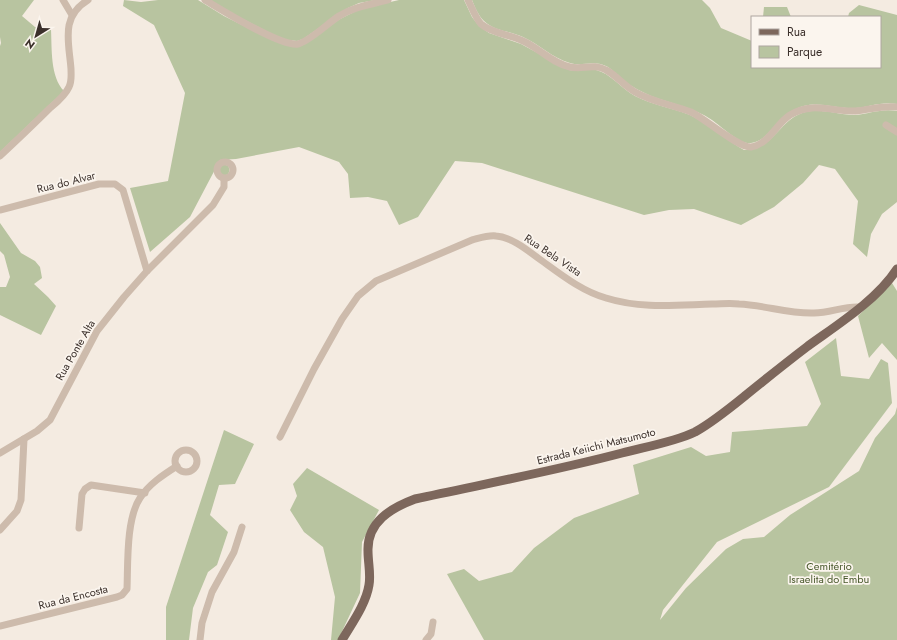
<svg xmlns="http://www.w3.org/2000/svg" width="897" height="640" viewBox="0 0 897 640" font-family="Jost,sans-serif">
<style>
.green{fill:#b8c4a0}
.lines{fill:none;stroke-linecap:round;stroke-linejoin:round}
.minor{stroke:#cdbbac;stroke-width:7}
.major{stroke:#7d675c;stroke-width:9}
.labels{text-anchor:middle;stroke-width:3.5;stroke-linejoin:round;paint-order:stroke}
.street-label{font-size:11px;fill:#3b302b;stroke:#fbf5ee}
.park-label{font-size:11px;fill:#4a5a2e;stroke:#fbf5ee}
</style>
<rect width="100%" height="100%" fill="#f4ebe1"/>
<g class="green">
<path d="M 0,0 L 34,0 L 22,16 L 35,27 L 51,30 C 52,48 50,77 64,91 L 0,152 L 0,46 L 1,43 L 0,37 Z"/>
<path d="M 124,0 L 141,2 L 158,0 L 198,0 L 224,16 L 274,41 L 297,47 L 340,19 L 360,9 L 399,0 L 464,0 L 472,17 L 479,26 L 489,33 L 521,44 L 569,70 C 578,71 587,68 596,70 C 610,73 622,89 635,96 C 652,105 672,108 690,115 C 709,124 726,140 744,150 C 773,150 778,122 802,113 C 820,107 837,115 854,115 C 869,114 882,108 897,111 L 897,202 L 882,214 L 871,234 L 867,257 L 853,244 L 858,201 L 835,169 L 819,165 L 803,183 L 774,207 L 741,225 L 694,209 L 669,210 L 644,215 L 482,163 L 455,161 L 418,217 L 399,225 L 387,201 L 368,197 L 350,198 L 348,174 L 339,162 L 299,147 L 236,159 L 220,160 L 190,217 L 150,252 L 130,188 L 168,181 L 185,93 L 154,25 L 123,6 Z"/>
<path d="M 210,0 L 376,0 L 359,3 L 348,8 L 303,39 L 297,41 L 288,40 L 276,36 L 227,11 Z"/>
<path d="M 472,0 L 702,0 L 710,8 L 721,28 L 752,41 L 752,67 L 880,67 L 880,17 L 848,17 L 849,13 L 859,5 L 897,15 L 897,104 C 881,101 870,107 855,108 C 830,109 815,97 790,112 C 776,120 768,141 751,143 C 740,145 721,126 712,120 C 693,107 672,104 651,96 C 642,92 632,87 624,81 C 619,77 614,71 608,67 C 594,59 583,67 570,63 C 552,58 539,44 523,37 C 510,31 494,31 484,21 C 478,15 475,7 472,0 Z"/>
<path d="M 764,7 L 787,7 L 791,17 L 763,17 Z"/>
<circle cx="224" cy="170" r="5.5"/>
<path d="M 0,223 L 21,253 L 35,261 L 40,267 L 42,278 L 34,284 L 48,297 L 56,306 L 41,335 L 0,315 L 0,287 L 6,287 L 10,277 L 4,255 L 0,251 Z"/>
<path d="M 892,283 L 897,291 L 897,360 L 882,343 L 869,358 L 858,316 Z"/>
<path d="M 836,338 L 841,376 L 869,379 L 881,359 L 888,363 L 892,403 L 829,487 L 717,542 L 663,610 L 660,620 L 686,588 L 726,549 L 743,539 L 764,537 L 790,515 L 859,471 L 875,438 L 895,414 L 897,407 L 897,640 L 484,640 L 447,574 L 464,569 L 479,581 L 512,572 L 534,548 L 574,518 L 639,494 L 633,465 L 691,447 L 706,456 L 730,452 L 732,432 L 807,426 L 821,404 L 805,362 Z"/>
<path d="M 224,430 L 254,444 L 235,484 L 219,485 L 210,515 L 228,532 L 217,565 L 208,572 L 193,608 L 189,640 L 166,640 L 166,607 Z"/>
<path d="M 307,468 L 379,510 L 362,542 L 360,593 L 338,640 L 331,640 L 335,597 L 323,547 L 304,532 L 290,510 L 297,496 L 293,484 Z"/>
</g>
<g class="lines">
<g class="minor">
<path d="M 63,0 L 72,15"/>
<path d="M 205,0 C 222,10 281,47 298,44 C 310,41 328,23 339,16 C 355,6 370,5 388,0"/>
<path d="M 468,0 C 472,8 475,17 481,24 C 493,34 509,34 523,41 C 539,48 552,63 570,67 C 583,70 593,63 606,70 C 616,75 624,86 635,92 C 652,102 673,105 691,112 C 706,119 738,148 751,147 C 769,144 776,124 790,115 C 813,101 832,112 855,111 C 869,110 882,105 897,107"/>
<path d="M 886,125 L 897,132"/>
<path d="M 0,156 C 16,141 33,125 49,109 C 56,103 65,96 69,87 C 72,81 71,75 71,69 C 69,42 60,17 88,0"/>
<circle cx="225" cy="170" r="8"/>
<path d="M 0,210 L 99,184 L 115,184 L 123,190 L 147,271"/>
<path d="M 280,437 L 314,369 L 342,319 L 358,296 L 376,281 L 472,240 C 480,238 488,235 496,236 C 511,237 526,249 538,258 C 559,273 581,291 606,298 C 641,309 676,305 712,304 C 721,304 730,303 739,304 C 764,305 789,314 814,313 C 830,313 844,306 859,307"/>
<circle cx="186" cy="461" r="11"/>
<path d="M 0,453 L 37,431 L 50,420 L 97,331 L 124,297 L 147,271 L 213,205 L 224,187 L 224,179"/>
<path d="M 79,528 L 82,494 L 85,489 L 91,485 L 145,493"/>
<path d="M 0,530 L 17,511 L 21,500 L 24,439"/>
<path d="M 0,626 L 117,597 L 122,595 L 127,589 C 128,564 126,519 140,498 C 149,484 163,475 177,466"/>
<path d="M 200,640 L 202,623 L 212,592 L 234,552 L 242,527"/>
<path d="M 426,640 L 431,634 L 433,622"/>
</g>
<path class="major" d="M 342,640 C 352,623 366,604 369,585 C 371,574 368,563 368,551 C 367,522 391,508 415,499 C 484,484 554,471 622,453 C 645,447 674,442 695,432 C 713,422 730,408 746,395 C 767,378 787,362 808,346 C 837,325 877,300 897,269"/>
</g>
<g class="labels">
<g class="street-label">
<text transform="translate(66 182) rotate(-14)" y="4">Rua do Alvar</text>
<text transform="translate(553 255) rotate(34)" y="4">Rua Bela Vista</text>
<text transform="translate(75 350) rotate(-60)" y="4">Rua Ponte Alta</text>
<text transform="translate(596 446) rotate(-14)" y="4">Estrada Keiichi Matsumoto</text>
<text transform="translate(73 597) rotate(-14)" y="4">Rua da Encosta</text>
</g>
<g class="park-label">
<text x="829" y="570">Cemitério<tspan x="829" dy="13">Israelita do Embu</tspan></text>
</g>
</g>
<rect x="751" y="16" width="130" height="52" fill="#fbf5ee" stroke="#aea6a0"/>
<rect x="759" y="29" width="20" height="6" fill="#7d675c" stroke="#aea6a0"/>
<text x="787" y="36" font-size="12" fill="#3b302b">Rua</text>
<rect x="759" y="46" width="20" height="12" fill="#b8c4a0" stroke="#aea6a0"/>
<text x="787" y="56" font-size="12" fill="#3b302b">Parque</text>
<g transform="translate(36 36) rotate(217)" stroke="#fbf5ee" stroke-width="3" paint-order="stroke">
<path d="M0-3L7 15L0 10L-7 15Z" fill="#3b302b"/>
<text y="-6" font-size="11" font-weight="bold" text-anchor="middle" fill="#3b302b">N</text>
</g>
</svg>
